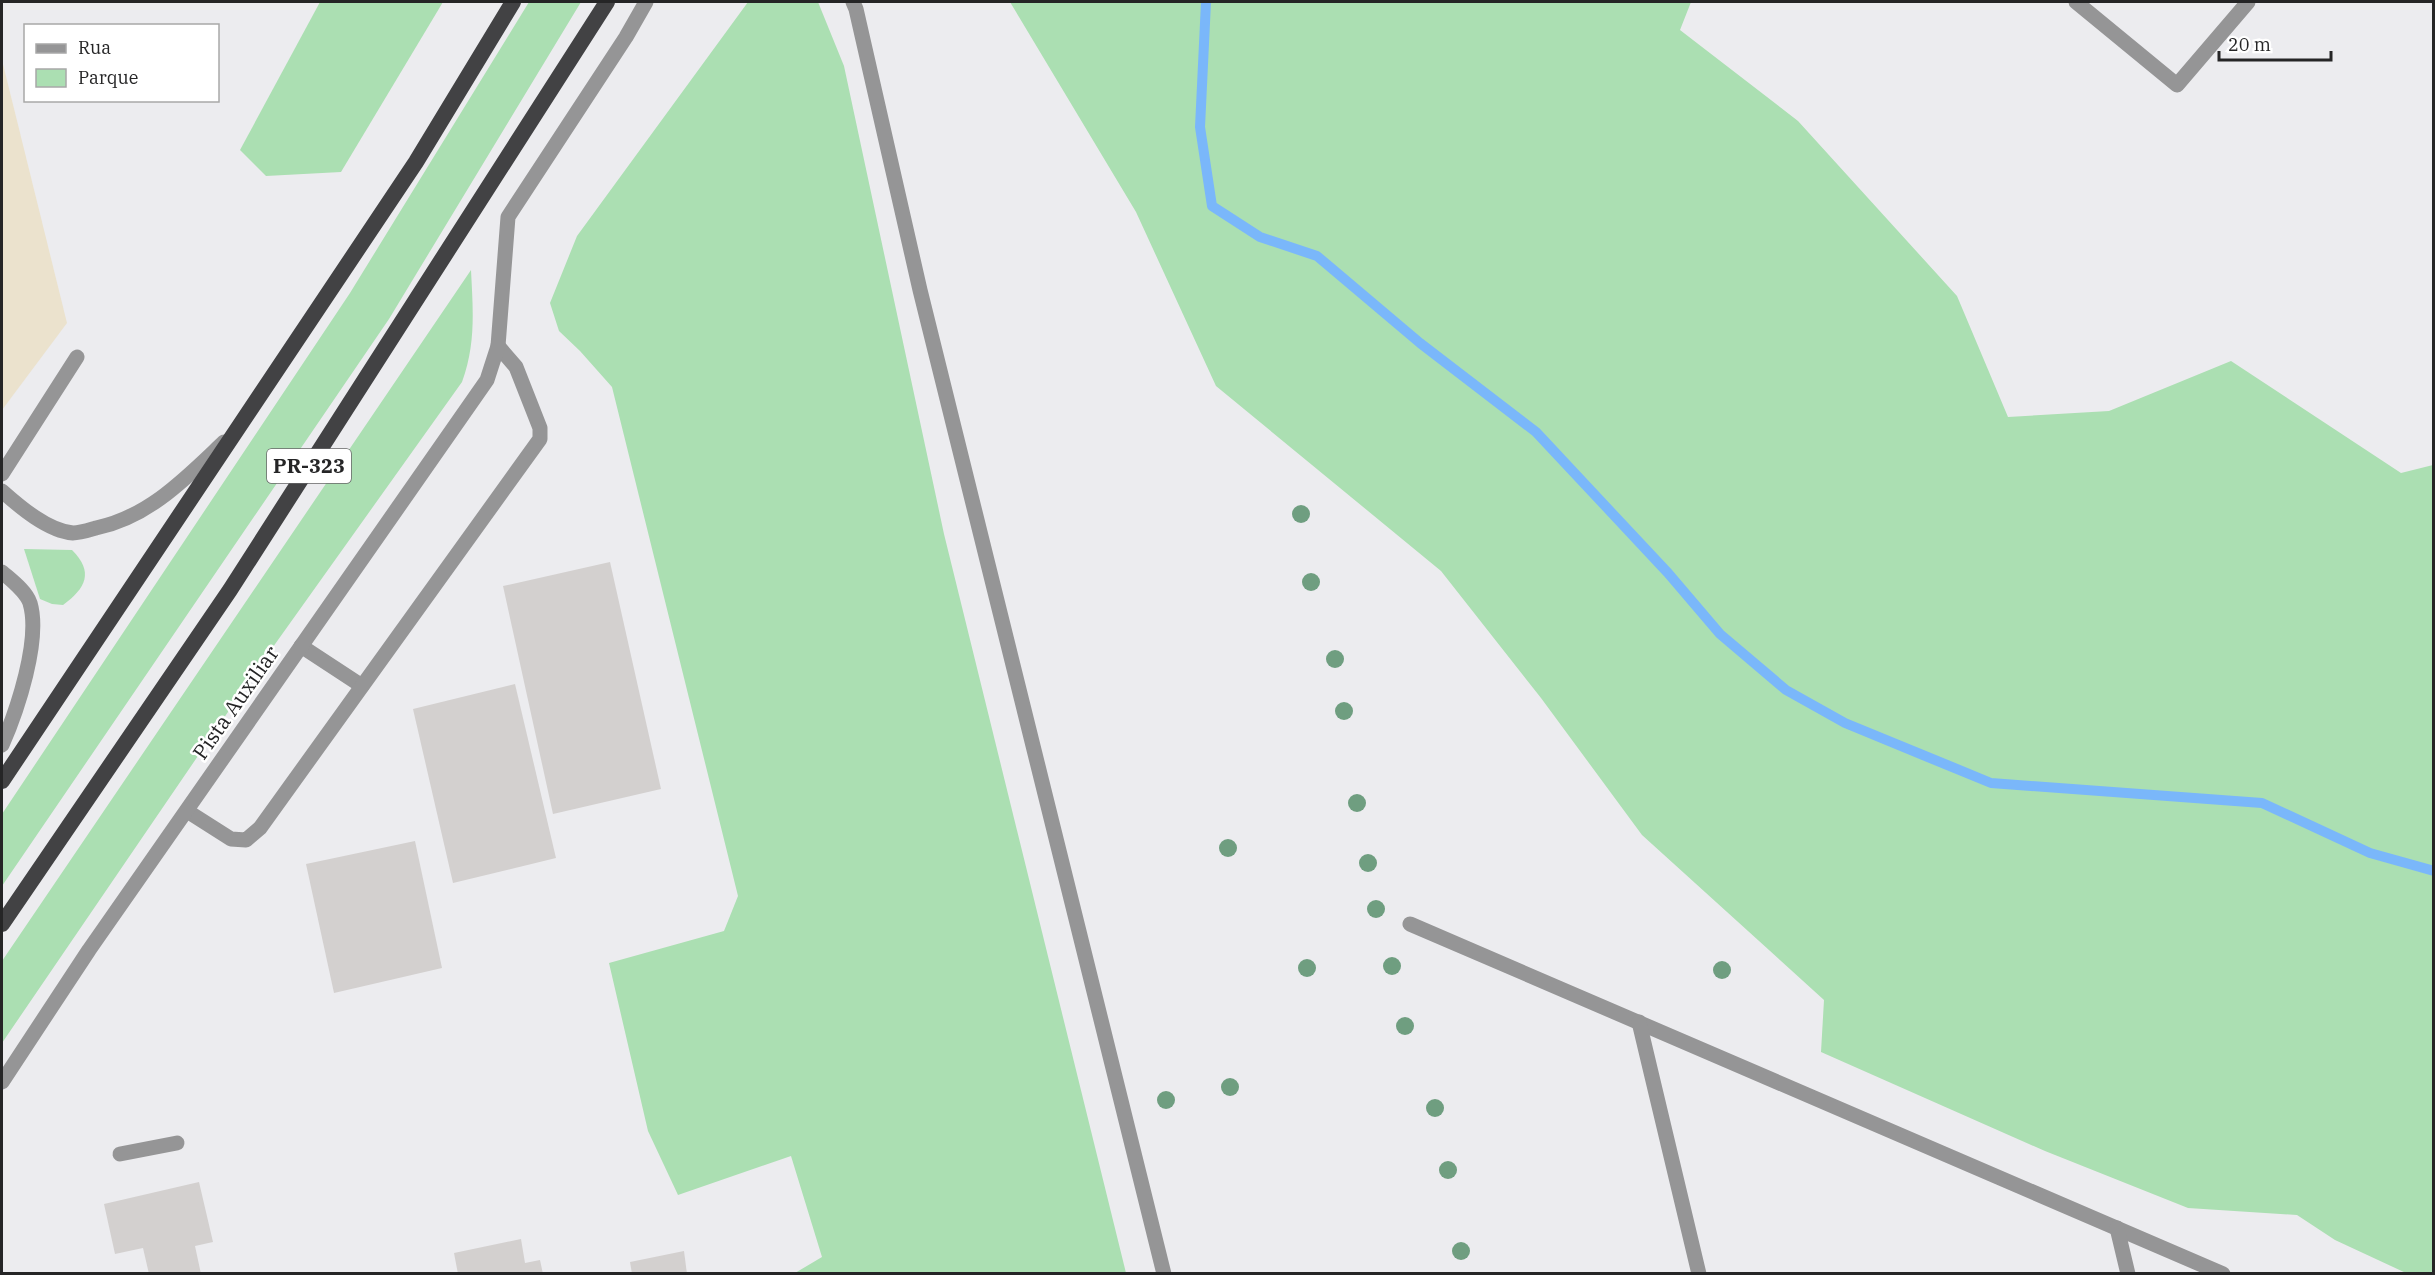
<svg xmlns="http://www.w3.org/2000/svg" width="2435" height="1275" viewBox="0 0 2435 1275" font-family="'IBM Plex Serif',serif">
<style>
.industrial{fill:#ebe2cd}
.green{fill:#abdfb2}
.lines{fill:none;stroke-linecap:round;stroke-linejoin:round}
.stream{stroke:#7ab7fa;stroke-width:10}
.building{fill:#d3d0cf}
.service{stroke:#959596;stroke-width:15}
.minor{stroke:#959596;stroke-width:15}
.tertiary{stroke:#959596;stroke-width:15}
.trunk{stroke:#424244;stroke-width:16}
.tree{fill:#6f9e80}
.labels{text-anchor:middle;stroke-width:5;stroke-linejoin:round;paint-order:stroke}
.shield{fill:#fff;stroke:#666667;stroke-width:1.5}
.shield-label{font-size:20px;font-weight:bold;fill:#252526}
.street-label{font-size:21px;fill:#252526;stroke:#fff}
</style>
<rect width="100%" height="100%" fill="#ececef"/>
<path class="industrial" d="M 2,60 L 67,323 L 2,410 Z"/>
<g class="green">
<path d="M 320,2 L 443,2 L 341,172 L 266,176 L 240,150 Z"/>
<path d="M 529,2 L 581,2 L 389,319 L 2,886 L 2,814 L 350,293 Z"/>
<path d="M 748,2 L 818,2 L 844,66 L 944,534 L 1126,1273 L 795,1273 L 822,1257 L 791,1156 L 678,1195 L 648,1131 L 609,963 L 724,931 L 738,896 L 612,387 L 580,351 L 559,331 L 550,303 L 577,236 Z"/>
<path d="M 1010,2 L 1691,2 L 1680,30 L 1798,121 L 1957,296 L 2008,417 L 2109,411 L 2231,361 L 2401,473 L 2433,465 L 2433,1273 L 2406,1273 L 2335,1240 L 2297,1215 L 2188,1208 L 2045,1151 L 1821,1052 L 1824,1000 L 1642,835 L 1541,698 L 1441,571 L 1216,386 L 1136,212 Z"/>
<path d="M 471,270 C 473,310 476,344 462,382 L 258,668 L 2,1043 L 2,961 Z"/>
<path d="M 24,549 L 72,550 C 94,572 86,588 63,605 L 52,604 L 40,599 Z"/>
</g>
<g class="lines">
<path class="stream" d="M 1206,2 L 1200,127 L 1212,206 L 1260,237 L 1317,256 L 1420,343 L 1536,432 L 1668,573 L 1720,634 L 1786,690 L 1845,723 L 1991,783 L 2262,803 L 2370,853 L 2434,871"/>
</g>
<g class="building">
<path d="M 610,562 L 661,789 L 553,814 L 503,586 Z"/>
<path d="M 515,684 L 556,858 L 453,883 L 413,709 Z"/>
<path d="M 415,841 L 442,968 L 334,993 L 306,864 Z"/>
<path d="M 199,1182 L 213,1242 L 195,1246 L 201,1274 L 149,1274 L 143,1248 L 115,1254 L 104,1204 Z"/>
<path d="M 521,1239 L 525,1263 L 540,1260 L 543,1274 L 458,1274 L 454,1253 Z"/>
<path d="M 684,1251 L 687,1274 L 632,1274 L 630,1262 Z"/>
</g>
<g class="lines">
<g class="service">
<path d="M 853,2 L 856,9 L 920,290 L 1164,1274"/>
<path d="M 2,474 L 77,357"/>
<path d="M 2,491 C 20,507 48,531 73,533 C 80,533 89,530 96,528 C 149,517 186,478 224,442"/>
<path d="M 2,572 C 11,580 26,591 30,603 C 41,640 17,711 2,745"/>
<path d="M 301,646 L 362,686"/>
<path d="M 187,811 L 231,839 L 246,840 L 260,828 L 540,439 L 540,428 L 516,367 L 498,346"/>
<path d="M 120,1154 L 177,1143"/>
</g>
<g class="minor">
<path d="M 2076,2 L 2177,85 L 2248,2"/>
<path d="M 1410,924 L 2223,1274"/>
<path d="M 1639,1022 L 1699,1274"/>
<path d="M 2117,1228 L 2128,1274"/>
</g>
<path class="tertiary" d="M 2,1082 L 89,950 L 487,380 L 498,346 L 508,217 L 626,37 L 646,2"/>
<g class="trunk">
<path d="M 2,781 L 416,162 L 513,2"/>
<path d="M 2,924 L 230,590 L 607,2"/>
</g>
</g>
<g class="tree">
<circle cx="1301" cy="514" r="9"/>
<circle cx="1311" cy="582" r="9"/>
<circle cx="1335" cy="659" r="9"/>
<circle cx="1344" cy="711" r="9"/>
<circle cx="1357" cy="803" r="9"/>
<circle cx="1228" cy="848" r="9"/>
<circle cx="1368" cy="863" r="9"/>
<circle cx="1376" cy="909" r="9"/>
<circle cx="1392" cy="966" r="9"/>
<circle cx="1307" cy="968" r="9"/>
<circle cx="1722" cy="970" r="9"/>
<circle cx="1405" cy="1026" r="9"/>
<circle cx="1230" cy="1087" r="9"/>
<circle cx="1166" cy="1100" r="9"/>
<circle cx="1435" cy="1108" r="9"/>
<circle cx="1448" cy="1170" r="9"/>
<circle cx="1461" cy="1251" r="9"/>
</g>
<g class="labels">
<rect class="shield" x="267" y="449" width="84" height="34" rx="4.5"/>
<g class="shield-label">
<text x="309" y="473">PR-323</text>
</g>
<g class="street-label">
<text transform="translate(236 703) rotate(-55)" y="7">Pista Auxiliar</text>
</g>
</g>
<rect width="2435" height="1275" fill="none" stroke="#252526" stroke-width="6"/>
<rect x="24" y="24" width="195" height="78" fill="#ffffff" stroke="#a8a8a8" stroke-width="1.5"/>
<rect x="36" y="44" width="30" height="9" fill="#959596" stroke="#a8a8a8" stroke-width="1.5"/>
<text x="78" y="54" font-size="18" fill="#252526">Rua</text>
<rect x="36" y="69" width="30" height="18" fill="#abdfb2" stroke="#a8a8a8" stroke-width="1.5"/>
<text x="78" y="84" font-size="18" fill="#252526">Parque</text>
<path d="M2219 51v9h112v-9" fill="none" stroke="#252526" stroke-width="3"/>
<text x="2228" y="51" font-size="18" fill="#252526" stroke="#ffffff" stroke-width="4.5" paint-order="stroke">20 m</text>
</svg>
